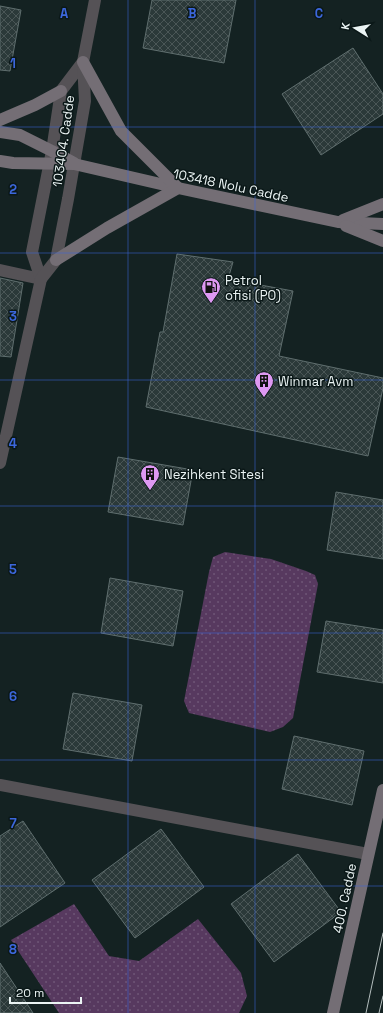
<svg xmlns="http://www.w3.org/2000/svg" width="383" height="1013" viewBox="0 0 383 1013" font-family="'Space Grotesk',sans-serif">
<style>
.grass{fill:url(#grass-dots)}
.building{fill:url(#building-cross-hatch);stroke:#5f6e6e}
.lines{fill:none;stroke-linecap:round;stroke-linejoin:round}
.street{stroke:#555256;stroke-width:12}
.secondary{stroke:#746e75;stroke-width:12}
.tram{stroke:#b5bfbf;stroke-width:1}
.grid{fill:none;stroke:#3c67dc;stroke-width:1;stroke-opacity:0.55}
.labels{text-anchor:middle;stroke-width:3;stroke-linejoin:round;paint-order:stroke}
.street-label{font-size:13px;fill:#ebf4f4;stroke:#0b1818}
.poi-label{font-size:13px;fill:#ebf4f4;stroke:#0b1818;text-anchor:start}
.grid-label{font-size:13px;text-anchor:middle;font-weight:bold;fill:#3c67dc;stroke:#0b1818;stroke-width:3;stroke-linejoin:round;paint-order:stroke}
</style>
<defs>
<pattern id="grass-dots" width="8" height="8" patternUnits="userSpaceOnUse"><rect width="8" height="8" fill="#57395f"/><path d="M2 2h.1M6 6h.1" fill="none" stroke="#6f5677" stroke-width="1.8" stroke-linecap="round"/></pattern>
<pattern id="building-cross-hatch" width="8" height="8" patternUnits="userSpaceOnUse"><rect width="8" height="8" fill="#2b3939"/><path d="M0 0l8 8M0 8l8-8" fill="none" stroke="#4a5656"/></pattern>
</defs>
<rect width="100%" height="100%" fill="#142222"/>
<g class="grass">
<path d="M 225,552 L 271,559 L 306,571 L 315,575 L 318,584 L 293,718 L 283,727 L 270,732 L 189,713 L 184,701 L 209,572 L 213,557 Z"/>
<path d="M 74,904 L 109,956 L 139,961 L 198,919 L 241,973 L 247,996 L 239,1013 L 59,1013 L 11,940 Z"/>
</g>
<g class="building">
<path d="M 152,0 L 236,0 L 224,63 L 143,48 Z"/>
<path d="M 0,6 L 21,10 L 10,71 L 0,70 Z"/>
<path d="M 353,48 L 383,94 L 383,114 L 321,155 L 282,94 Z"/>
<path d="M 177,254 L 233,262 L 228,279 L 293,291 L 279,356 L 383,378 L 383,388 L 368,456 L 146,407 L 160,332 L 163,332 Z"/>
<path d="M 0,278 L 23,283 L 11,357 L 0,356 Z"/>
<path d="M 118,457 L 193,470 L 183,525 L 108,512 Z"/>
<path d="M 336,492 L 383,500 L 383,559 L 327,550 Z"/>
<path d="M 110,578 L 183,591 L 173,646 L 101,633 Z"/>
<path d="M 326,621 L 383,630 L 383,683 L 317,672 Z"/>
<path d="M 73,693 L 142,705 L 132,761 L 63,749 Z"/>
<path d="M 294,736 L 364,751 L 352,805 L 282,789 Z"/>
<path d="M 23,821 L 65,883 L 0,927 L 0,836 Z"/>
<path d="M 161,829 L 204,887 L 135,938 L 92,880 Z"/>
<path d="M 298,854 L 341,912 L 274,962 L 231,904 Z"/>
<path d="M 0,963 L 33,1013 L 0,1013 Z"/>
</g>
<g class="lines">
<g class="street">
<path d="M 0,270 L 41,279"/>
<path d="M 41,279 L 32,252 L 52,151 L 61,91 L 83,62"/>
<path d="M 0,463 L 41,279 L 56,260 L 68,199 L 85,101 L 83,62 L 95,0"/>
<path d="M 0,785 L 368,854"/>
</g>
<g class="secondary">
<path d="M 0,120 L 35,105 L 61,91"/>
<path d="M 0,132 L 20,135 L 52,151 L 74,163"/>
<path d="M 0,161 L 13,163 L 74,164 L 178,188 L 338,222 L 383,224"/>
<path d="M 343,220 L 383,204"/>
<path d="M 346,226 L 383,241"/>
<path d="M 56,260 L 107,228 L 178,188 L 121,131 L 83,62"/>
<path d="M 333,1013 L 383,790"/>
</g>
<g class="tram">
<path d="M 366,1013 L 383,933"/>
<path d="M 379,1013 L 383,996"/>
</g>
</g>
<path class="grid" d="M 128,0 L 128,1013M 255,0 L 255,1013M 0,127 L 383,127M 0,253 L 383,253M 0,380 L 383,380M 0,506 L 383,506M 0,633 L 383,633M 0,760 L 383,760M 0,886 L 383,886"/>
<defs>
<g id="fuel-pin" transform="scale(1)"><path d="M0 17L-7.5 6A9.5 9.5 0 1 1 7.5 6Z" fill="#de98f2" stroke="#0b1818"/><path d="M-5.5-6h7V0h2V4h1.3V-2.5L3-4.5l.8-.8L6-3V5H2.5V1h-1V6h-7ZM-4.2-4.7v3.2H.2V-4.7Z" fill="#111"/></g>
<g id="building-pin" transform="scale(1)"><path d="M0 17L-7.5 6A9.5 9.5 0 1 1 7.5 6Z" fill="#de98f2" stroke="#0b1818"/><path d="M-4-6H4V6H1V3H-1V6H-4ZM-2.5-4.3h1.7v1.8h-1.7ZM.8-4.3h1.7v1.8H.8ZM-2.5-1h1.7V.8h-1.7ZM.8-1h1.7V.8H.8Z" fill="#111"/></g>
</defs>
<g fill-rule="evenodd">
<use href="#fuel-pin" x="211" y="287"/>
<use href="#building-pin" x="264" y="381"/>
<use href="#building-pin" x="150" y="474"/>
</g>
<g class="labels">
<g class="street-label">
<text transform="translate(63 141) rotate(-82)" y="5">103404. Cadde</text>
<text transform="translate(231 185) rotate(12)" y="5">103418 Nolu Cadde</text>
<text transform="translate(344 898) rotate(-78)" y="5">400. Cadde</text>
</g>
<g class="poi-label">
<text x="225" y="285">Petrol<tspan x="225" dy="15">ofisi (PO)</tspan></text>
<text x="278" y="386">Winmar Avm</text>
<text x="164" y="479">Nezihkent Sitesi</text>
</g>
</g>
<g class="grid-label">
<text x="64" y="18">A</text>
<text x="192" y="18">B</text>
<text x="319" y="18">C</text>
<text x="13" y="68">1</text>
<text x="13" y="194">2</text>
<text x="13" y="321">3</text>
<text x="13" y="448">4</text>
<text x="13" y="574">5</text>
<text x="13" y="701">6</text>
<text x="13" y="828">7</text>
<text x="13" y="954">8</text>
</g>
<g transform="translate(355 28) rotate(281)" stroke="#0b1818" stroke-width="3" paint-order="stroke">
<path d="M0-3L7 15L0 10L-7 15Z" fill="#ebf4f4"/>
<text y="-6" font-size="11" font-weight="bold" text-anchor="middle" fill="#ebf4f4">K</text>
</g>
<path d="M10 997v6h71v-6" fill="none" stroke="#ebf4f4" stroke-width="2"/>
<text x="16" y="997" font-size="12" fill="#ebf4f4" stroke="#0b1818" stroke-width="3" paint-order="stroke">20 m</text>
</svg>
